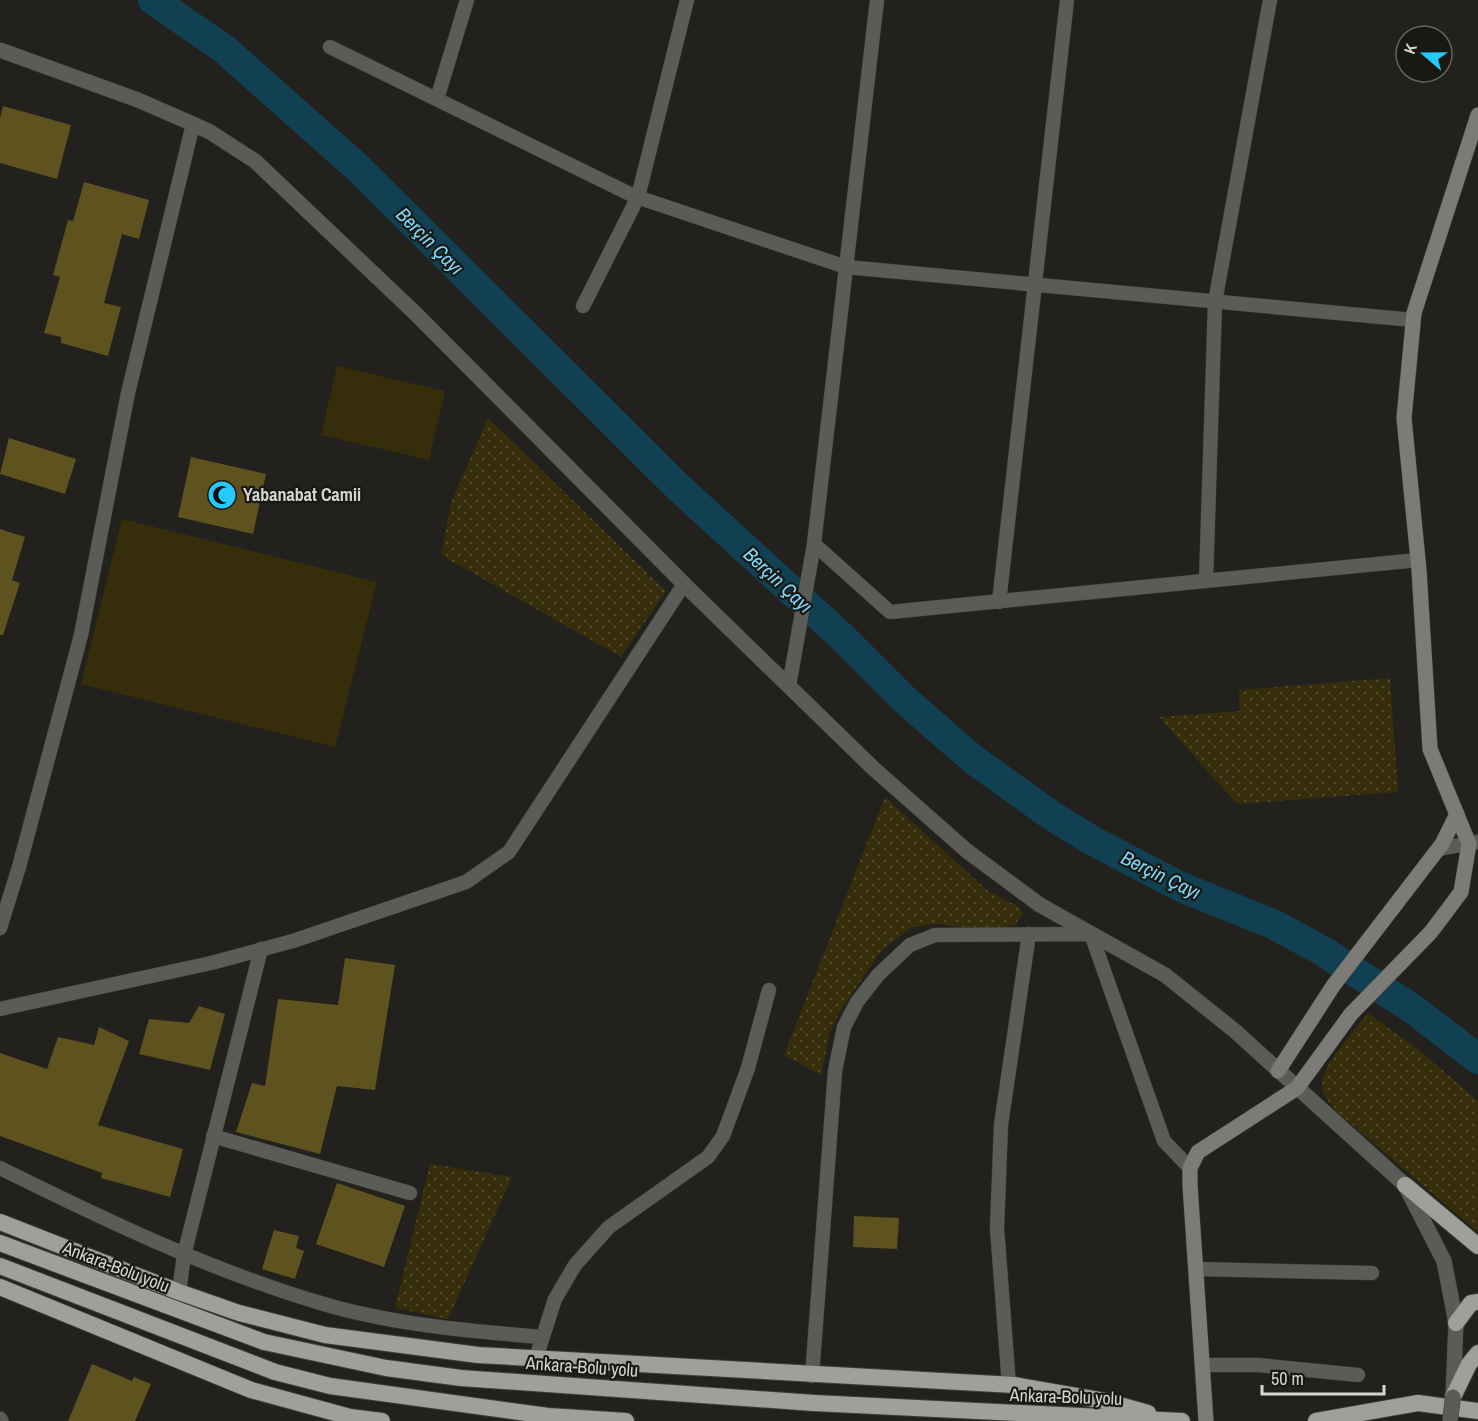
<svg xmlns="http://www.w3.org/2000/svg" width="1478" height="1421" viewBox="0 0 1478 1421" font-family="'Archivo Narrow',sans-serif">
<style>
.park{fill:url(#park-dots)}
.pitch{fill:#362e0a}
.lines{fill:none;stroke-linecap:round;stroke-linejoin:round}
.river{stroke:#114052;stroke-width:30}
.building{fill:#5e521e}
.minor-casing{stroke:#3f3e3a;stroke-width:15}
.tertiary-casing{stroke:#3f3e3a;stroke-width:16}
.secondary-casing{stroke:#3f3e3a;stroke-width:16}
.trunk-casing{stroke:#3f3e3a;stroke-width:18}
.minor{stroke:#5b5b58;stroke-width:14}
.tertiary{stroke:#5b5b58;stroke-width:15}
.secondary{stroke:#7c7b77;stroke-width:15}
.trunk{stroke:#a0a09a;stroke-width:16}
.tertiary-bridge-casing{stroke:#3f3e3a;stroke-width:16;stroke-linecap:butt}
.tertiary-bridge{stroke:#5b5b58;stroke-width:15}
.labels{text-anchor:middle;stroke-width:4.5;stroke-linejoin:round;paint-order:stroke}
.poi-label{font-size:18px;font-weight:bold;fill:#d6d5d2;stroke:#191813;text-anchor:start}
.street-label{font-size:18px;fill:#d6d5d2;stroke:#191813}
.water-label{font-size:20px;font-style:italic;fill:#7cd7fd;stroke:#191813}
</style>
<defs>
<pattern id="park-dots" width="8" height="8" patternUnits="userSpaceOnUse" patternTransform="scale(1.5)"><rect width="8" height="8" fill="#362e0a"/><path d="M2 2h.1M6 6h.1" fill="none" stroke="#524b2d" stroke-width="1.8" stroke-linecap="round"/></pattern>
</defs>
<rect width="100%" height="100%" fill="#22211d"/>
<g class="park">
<path d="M 488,418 L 666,591 L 621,657 L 441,555 L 451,503 Z"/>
<path d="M 1390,678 L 1398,792 L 1237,804 L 1159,717 L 1240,711 L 1239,690 Z"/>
<path d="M 885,797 L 988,891 L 1017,906 L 1023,913 L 1015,925 L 988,930 L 935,924 L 912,927 L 882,950 L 839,1013 L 830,1033 L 821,1075 L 784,1055 Z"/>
<path d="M 1368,1013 L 1420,1051 L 1478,1101 L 1478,1232 L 1337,1112 C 1332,1105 1324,1098 1322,1088 C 1320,1065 1355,1031 1368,1013 Z"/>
<path d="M 430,1164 L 512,1177 L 448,1319 L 395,1308 Z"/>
</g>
<g class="pitch">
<path d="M 337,366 L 445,391 L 429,460 L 321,435 Z"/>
<path d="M 122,519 L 377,582 L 335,747 L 81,684 Z"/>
</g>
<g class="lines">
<path class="river" d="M 153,0 L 224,49 L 358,168 L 678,487 L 842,637 L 906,701 L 974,760 L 1052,816 L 1093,841 L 1181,887 L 1273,924 L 1321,950 L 1413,1009 L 1478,1059"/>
</g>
<g class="building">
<path d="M 3,106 L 71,125 L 57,179 L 0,163 L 0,118 Z"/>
<path d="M 84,182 L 149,200 L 139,239 L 122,234 L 104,303 L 121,307 L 108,356 L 61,343 L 61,337 L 44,333 L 60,277 L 53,275 L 68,220 L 73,221 Z"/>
<path d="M 9,438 L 76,459 L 65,494 L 0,474 Z"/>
<path d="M 191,457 L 266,474 L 253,534 L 178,517 Z"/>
<path d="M 0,529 L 25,537 L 12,580 L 20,583 L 3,635 L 0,635 Z"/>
<path d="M 345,958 L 395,965 L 375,1090 L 337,1086 L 320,1154 L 236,1132 L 252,1083 L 265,1086 L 278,999 L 338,1005 Z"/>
<path d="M 199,1006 L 225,1014 L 210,1070 L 139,1054 L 149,1019 L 189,1023 Z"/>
<path d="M 99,1027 L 129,1041 L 98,1125 L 183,1149 L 170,1197 L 101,1178 L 102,1173 L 0,1136 L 0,1053 L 47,1069 L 58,1037 L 94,1045 Z"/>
<path d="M 337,1183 L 405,1206 L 384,1267 L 316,1244 Z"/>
<path d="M 854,1216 L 899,1218 L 897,1249 L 853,1247 Z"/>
<path d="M 274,1230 L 299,1236 L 296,1248 L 304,1251 L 295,1279 L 262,1269 Z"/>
<path d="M 92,1364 L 132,1381 L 134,1377 L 151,1384 L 135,1421 L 68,1421 Z"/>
</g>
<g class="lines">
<g class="minor-casing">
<g id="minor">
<path d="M 330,47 L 634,196 L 846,267 L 1413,320"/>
<path d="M 437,99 L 467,0"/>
<path d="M 583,306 L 638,197 L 687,0"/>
<path d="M 814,544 L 890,612 L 1418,560"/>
<path d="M 1206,581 L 1215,302 L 1270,0"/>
<path d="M 999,602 L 1067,0"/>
<path d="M 789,686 L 814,544 L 877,0"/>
<path d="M 1438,849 L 1478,842"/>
<path d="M 0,928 L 19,867 L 81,635 L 128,393 L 193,124"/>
<path d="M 0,1009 L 211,963 L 293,941 L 466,882 L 509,852 L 684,584"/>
<path d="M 213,1136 L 410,1193"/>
<path d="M 0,1168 C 103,1219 207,1269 317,1302 C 388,1324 468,1331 542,1337"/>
<path d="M 1197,1269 L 1372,1273"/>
<path d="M 179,1292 L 184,1255 L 261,949"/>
<path d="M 536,1358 L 555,1299 L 575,1265 L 609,1227 L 708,1157 L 723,1136 L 748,1068 L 769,990"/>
<path d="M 1202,1365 L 1258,1365 L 1358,1375"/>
<path d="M 812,1376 L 835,1071 L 844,1027 L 857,1002 L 878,975 L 910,945 L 935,935 L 1091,934 L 1164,1141 L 1190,1168"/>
<path d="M 1009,1385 L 997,1228 L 1001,1125 L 1029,934"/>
</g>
</g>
<g class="tertiary-casing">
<g id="tertiary">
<path d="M 0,50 L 138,100 L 193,124 L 210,132 L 255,161 L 416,314 L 692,592 L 873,768 L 967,851 L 1040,905 L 1165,975 L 1235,1031 L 1405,1185 L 1444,1261 L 1456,1323 L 1453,1396"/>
<path d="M 0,1419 L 1,1421"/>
</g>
</g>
<g class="secondary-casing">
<g id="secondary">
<path d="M 1278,1071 L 1333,986 L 1442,844 L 1457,814"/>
<path d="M 1206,1421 L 1190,1185 L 1190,1168 L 1198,1152 L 1297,1088 L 1351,1014 L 1431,932 L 1461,892 L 1469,844 L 1430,749 L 1419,570 L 1404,418 L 1414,313 L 1478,115"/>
</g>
</g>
<g class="trunk-casing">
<g id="trunk">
<path d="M 1405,1185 L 1478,1246"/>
<path d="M 0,1222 L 179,1292 L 239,1313 L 325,1335 L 478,1355 L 1014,1385 L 1105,1401 L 1148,1413"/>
<path d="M 0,1243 L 264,1342 L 386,1368 L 461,1378 L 814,1403 L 1182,1421"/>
<path d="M 0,1266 L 275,1372 L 330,1386 L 548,1416 L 626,1421"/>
<path d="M 0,1287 L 251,1390 L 350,1417 L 382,1421"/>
<path d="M 1456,1323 L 1471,1303 L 1478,1302"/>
<path d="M 1453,1397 L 1469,1364 L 1478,1353"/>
<path d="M 1316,1421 L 1418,1403 L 1478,1411"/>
</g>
</g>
<use href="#minor" class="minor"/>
<use href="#tertiary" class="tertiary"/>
<use href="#secondary" class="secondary"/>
<use href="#trunk" class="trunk"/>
<g class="tertiary-bridge-casing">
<path id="tertiary-bridge" d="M 1450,1421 L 1453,1397"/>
</g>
<use href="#tertiary-bridge" class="tertiary-bridge"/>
</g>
<defs>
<g id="mosque-disc" transform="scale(1.5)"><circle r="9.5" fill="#26c9fe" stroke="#191813"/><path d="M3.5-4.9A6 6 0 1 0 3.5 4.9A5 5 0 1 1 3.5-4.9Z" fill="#111"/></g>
</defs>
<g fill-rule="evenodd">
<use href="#mosque-disc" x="222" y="495"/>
</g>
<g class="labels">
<g class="poi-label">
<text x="243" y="501">Yabanabat Camii</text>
</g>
<g class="street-label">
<text transform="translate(116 1267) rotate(21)" y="6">Ankara-Bolu yolu</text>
<text transform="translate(582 1367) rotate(4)" y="6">Ankara-Bolu yolu</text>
<text transform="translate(1066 1397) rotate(2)" y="6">Ankara-Bolu yolu</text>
</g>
<g class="water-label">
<text transform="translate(430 241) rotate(45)" y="7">Berçin Çayı</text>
<text transform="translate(778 580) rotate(43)" y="7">Berçin Çayı</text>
<text transform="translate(1161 875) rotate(26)" y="7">Berçin Çayı</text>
</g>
</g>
<g transform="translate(1424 54) rotate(290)"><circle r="28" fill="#191813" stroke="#65645f" stroke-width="1.5"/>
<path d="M0-4.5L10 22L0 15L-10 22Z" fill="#26c9fe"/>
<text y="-9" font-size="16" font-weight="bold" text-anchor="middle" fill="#d6d5d2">K</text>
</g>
<path d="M1262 1385v9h122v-9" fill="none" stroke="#d6d5d2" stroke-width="3"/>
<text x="1271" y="1385" font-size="18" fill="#d6d5d2" stroke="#191813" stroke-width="4.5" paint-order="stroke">50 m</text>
</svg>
